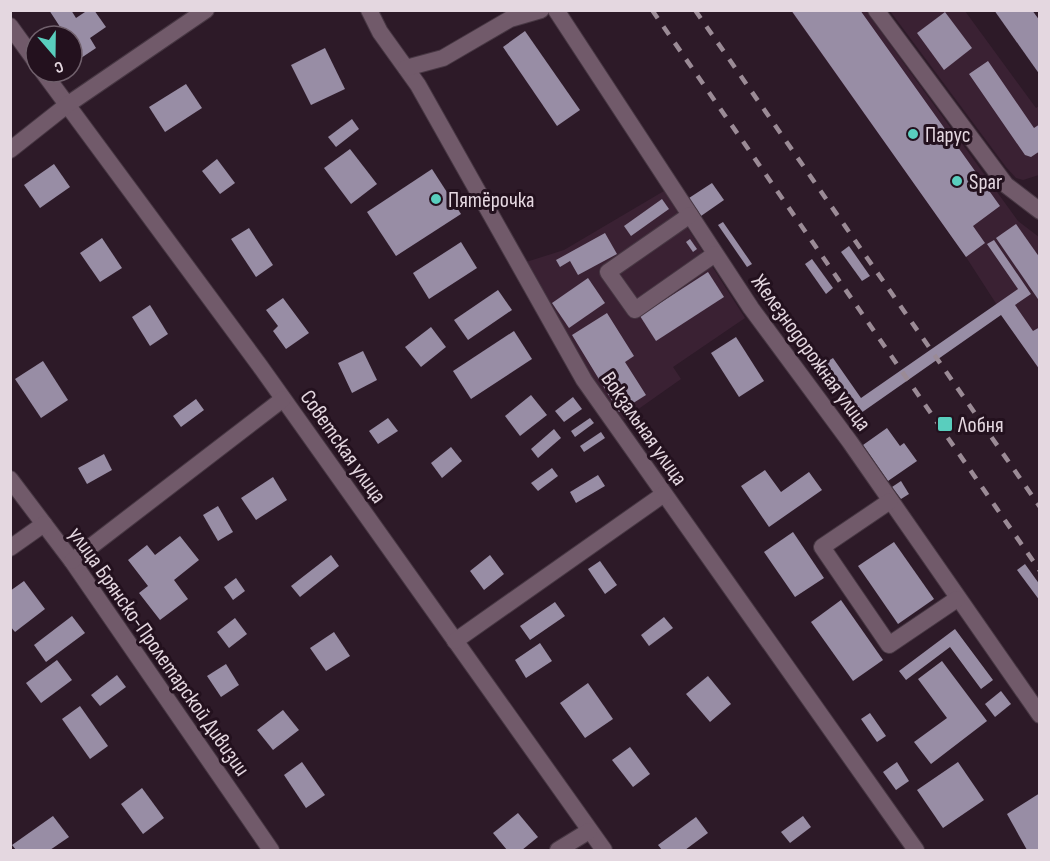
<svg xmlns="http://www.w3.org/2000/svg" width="1050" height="861" viewBox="0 0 1050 861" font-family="'Sofia Sans Condensed',sans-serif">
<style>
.built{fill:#3a2133}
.building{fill:#988da5}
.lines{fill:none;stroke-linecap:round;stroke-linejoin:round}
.minor-casing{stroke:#473743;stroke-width:18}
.minor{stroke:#715a6a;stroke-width:16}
.rail{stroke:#9b8b96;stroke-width:4.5;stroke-dasharray:10 10;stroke-linecap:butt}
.poi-dot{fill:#59cebe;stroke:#23111e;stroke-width:2}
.labels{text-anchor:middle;stroke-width:6;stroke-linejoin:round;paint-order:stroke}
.poi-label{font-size:22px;fill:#e4d7e0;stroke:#23111e;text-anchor:start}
.street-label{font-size:22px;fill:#e4d7e0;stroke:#23111e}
</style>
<rect width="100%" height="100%" fill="#2d1a28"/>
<g class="built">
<path d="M 791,11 L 866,11 L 1018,221 L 1039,237 L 1039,370 L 966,257 Z"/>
<path d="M 890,11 L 965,11 L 1036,108 L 1039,106 L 1039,175 L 1023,180 L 1016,178 L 1006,167 Z"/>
<path d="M 664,191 L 745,318 L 673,367 L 681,379 L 620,422 L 567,351 L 523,263 L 564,250 Z"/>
</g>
<g class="building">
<path d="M 49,10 L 71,10 L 76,18 L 88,10 L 94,10 L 106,27 L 90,38 L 96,48 L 81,58 L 72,44 L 72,36 L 66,36 Z"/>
<path d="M 791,10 L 860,10 L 1000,206 L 973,226 L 985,243 L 966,257 Z"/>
<path d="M 994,10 L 1032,10 L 1040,21 L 1040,75 Z"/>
<path d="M 945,12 L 972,48 L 944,70 L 917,33 Z"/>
<path d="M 525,31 L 580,110 L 557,126 L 503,47 Z"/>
<path d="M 325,48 L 345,89 L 311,105 L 291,65 Z"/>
<path d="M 988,61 L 1034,128 L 1040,124 L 1040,151 L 1031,157 L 1025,155 L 969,74 Z"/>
<path d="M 186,84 L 202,108 L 165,132 L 149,107 Z"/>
<path d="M 352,119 L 359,129 L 336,147 L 328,137 Z"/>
<path d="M 350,149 L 377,184 L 351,204 L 324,168 Z"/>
<path d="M 217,159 L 235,183 L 220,194 L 202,171 Z"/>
<path d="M 54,164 L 70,187 L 40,208 L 24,185 Z"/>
<path d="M 432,169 L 461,214 L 396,256 L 367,212 Z"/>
<path d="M 712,183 L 724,200 L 701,216 L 689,198 Z"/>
<path d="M 662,199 L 669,209 L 631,236 L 624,226 Z"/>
<path d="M 723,222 L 752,264 L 747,267 L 718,225 Z"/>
<path d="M 1016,224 L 1040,258 L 1040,302 L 996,238 Z"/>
<path d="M 249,228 L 273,265 L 256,277 L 231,239 Z"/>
<path d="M 605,233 L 617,254 L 578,275 L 570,261 L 560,267 L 556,260 Z"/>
<path d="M 102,238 L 122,268 L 100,282 L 80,253 Z"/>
<path d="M 690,239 L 697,249 L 693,252 L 686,242 Z"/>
<path d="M 994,240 L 1031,294 L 1015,305 L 1033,331 L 1040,327 L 1040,370 L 1001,315 L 861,413 L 825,363 L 833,358 L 861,398 L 1018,289 L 987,244 Z"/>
<path d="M 461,242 L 477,268 L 429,299 L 413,273 Z"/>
<path d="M 849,246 L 870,276 L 862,281 L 841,252 Z"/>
<path d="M 812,259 L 833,288 L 826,294 L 805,264 Z"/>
<path d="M 708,272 L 724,297 L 656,341 L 640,316 Z"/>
<path d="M 588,278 L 605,303 L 569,328 L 552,303 Z"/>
<path d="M 498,290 L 512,310 L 468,340 L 454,320 Z"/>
<path d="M 283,298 L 309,333 L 286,349 L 273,331 L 278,326 L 266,310 Z"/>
<path d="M 150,305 L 168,334 L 150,346 L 132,317 Z"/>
<path d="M 607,313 L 634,356 L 625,362 L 646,395 L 619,412 L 572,335 Z"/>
<path d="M 431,327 L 446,347 L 421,367 L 405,347 Z"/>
<path d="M 514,331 L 532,359 L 471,399 L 453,371 Z"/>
<path d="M 736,337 L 764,381 L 739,397 L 711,353 Z"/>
<path d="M 363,351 L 377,380 L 352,393 L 338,363 Z"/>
<path d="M 43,361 L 68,400 L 41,418 L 15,379 Z"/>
<path d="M 531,395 L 547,415 L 520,436 L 505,416 Z"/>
<path d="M 573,397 L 582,409 L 564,422 L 555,411 Z"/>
<path d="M 196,399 L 204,410 L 181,427 L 173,416 Z"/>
<path d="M 388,418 L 398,431 L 378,444 L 369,431 Z"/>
<path d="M 590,418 L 594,423 L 575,437 L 571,431 Z"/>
<path d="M 887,428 L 900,446 L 904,443 L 917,461 L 888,481 L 863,445 Z"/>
<path d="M 554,429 L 561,438 L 538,458 L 531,449 Z"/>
<path d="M 601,432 L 605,438 L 584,452 L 580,446 Z"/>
<path d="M 451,447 L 462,461 L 442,478 L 431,463 Z"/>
<path d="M 104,454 L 112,470 L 87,484 L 78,468 Z"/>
<path d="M 552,468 L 558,476 L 538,491 L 531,483 Z"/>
<path d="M 765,470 L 781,492 L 809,472 L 822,490 L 769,527 L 741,486 Z"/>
<path d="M 598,475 L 605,486 L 576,503 L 570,492 Z"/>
<path d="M 273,477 L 287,500 L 256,520 L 241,498 Z"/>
<path d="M 901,481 L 909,494 L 901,499 L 892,487 Z"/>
<path d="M 218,506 L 233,532 L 218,541 L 203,515 Z"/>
<path d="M 793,532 L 824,578 L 795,597 L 764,552 Z"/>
<path d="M 180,536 L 199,560 L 174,580 L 188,599 L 160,620 L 139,593 L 148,586 L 128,560 L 147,545 L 155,555 Z"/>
<path d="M 894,542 L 934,599 L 898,624 L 858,566 Z"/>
<path d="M 331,555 L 339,566 L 300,597 L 291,586 Z"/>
<path d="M 490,555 L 504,574 L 484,590 L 470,571 Z"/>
<path d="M 600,561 L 617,585 L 605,594 L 588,569 Z"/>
<path d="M 1025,564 L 1040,585 L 1040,601 L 1017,570 Z"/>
<path d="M 236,578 L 245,591 L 233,600 L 224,587 Z"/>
<path d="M 24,581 L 45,609 L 15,632 L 10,626 L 10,591 Z"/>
<path d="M 841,600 L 883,660 L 853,681 L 811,622 Z"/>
<path d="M 555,602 L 565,616 L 530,640 L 520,626 Z"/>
<path d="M 72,616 L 85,633 L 46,662 L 34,645 Z"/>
<path d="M 664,617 L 673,628 L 649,646 L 641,635 Z"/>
<path d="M 235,618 L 247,634 L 229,648 L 217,632 Z"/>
<path d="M 955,629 L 993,680 L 981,689 L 950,647 L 906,680 L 899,671 Z"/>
<path d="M 334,632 L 350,656 L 326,671 L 310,648 Z"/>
<path d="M 540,643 L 552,661 L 526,678 L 515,660 Z"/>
<path d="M 57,660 L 72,680 L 41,703 L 26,683 Z"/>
<path d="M 942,661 L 987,721 L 931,764 L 914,742 L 947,718 L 918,679 Z"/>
<path d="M 226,664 L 239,685 L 221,697 L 207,676 Z"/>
<path d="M 117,675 L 126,687 L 100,706 L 91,695 Z"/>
<path d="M 708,676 L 731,704 L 710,722 L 686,694 Z"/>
<path d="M 588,683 L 613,719 L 585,738 L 560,703 Z"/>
<path d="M 1001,691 L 1011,704 L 995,717 L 985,704 Z"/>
<path d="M 80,706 L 108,746 L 90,759 L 62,719 Z"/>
<path d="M 283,710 L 299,730 L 273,750 L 257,730 Z"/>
<path d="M 870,713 L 886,736 L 877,742 L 861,719 Z"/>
<path d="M 630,747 L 650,774 L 633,787 L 612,760 Z"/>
<path d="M 302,762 L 325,795 L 306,808 L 284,775 Z"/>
<path d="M 897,762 L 909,781 L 896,790 L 883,772 Z"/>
<path d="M 958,762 L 984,800 L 943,828 L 917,790 Z"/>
<path d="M 142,788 L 164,818 L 143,834 L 121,804 Z"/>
<path d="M 1040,793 L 1040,850 L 1027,850 L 1007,814 Z"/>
<path d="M 518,813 L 538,837 L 522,850 L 507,850 L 493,833 Z"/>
<path d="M 53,816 L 69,837 L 50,850 L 16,850 L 12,845 Z"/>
<path d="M 803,816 L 811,827 L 790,843 L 781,832 Z"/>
<path d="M 696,817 L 708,833 L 685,850 L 662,850 L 658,845 Z"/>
</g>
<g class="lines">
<g class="minor-casing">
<g id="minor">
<path d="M 369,10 L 380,32 L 418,85 L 584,380 L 916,850"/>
<path d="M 556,10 L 751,308 L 850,442 L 1040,715"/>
<path d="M 876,10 L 1006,185 L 1040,211"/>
<path d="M 10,26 L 36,62"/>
<path d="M 406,68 L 443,58 L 510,19 L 541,10"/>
<path d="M 43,72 L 260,366 L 604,850"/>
<path d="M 10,150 L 67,105 L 206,10"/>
<path d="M 690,215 L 608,272 L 635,310 L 715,254"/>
<path d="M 10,479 L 72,561 L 271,850"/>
<path d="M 890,501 L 822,547 L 889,645 L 957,599"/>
<path d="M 10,548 L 44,524"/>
<path d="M 72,561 L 283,399"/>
<path d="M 455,641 L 664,494"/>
<path d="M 558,850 L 589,831"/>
</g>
</g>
<use href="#minor" class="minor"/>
<g class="rail">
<path d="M 652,10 L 1040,571"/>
<path d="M 695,10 L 1040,507"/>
</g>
</g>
<g class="poi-dot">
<circle cx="913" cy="134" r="6"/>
<circle cx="957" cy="181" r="6"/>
<circle cx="436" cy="199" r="6"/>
<rect x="937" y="416" width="16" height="16" rx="3"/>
</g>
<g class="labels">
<g class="poi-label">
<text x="925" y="142">Парус</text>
<text x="969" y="189">Spar</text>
<text x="448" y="207">Пятёрочка</text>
<text x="958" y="432">Лобня</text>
</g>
<g class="street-label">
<text transform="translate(812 352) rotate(54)" y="8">Железнодорожная улица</text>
<text transform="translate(645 428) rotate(55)" y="8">Вокзальная улица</text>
<text transform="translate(344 446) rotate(55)" y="8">Советская улица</text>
<text transform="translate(160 651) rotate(55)" y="8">улица Брянско-Пролетарской Дивизии</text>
</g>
</g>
<rect width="1050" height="861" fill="none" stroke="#e4d7e0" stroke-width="24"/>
<g transform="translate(54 54) rotate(160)"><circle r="28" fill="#23111e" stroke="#70606c" stroke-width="1.5"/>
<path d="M0-4.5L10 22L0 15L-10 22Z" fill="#59cebe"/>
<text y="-9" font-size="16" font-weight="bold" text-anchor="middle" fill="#e4d7e0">С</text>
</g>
</svg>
